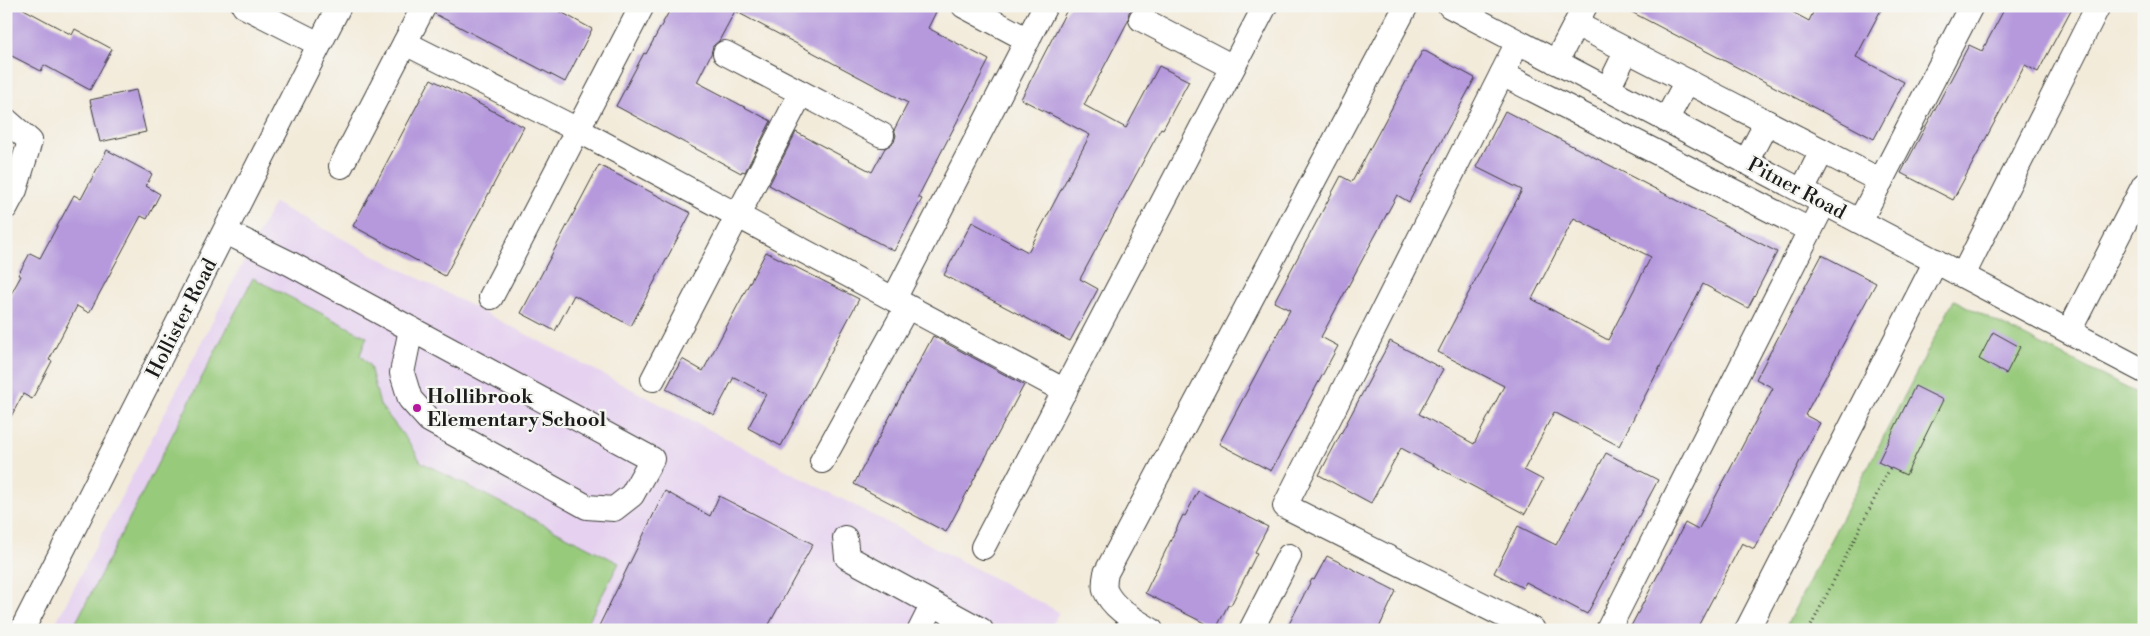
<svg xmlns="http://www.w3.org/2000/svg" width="2150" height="636" viewBox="0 0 2150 636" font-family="'Libre Bodoni',serif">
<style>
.built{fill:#e6d2f0}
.green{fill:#98ca7b;stroke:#5a734c}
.building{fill:#b599dc;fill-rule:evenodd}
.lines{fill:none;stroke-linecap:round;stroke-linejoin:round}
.minor-casing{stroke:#3c3b38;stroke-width:26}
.path{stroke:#3c3b38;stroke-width:3;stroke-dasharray:1 4;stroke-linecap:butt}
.minor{stroke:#fff;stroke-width:24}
.poi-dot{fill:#b5179e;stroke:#f6f6f2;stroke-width:2}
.labels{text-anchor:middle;stroke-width:4.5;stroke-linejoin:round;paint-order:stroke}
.street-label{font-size:20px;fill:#1c1c1c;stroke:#f6f6f2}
.poi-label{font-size:20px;font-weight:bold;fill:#1c1c1c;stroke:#f6f6f2;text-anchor:start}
</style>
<rect width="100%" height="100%" fill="#f6f6f2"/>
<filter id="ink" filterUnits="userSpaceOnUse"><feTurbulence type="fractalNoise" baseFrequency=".02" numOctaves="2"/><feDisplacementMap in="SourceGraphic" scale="10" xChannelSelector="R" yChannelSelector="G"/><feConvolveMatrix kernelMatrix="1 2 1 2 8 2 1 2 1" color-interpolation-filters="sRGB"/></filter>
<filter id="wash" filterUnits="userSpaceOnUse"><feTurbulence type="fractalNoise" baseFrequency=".0096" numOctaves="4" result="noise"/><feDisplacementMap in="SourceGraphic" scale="20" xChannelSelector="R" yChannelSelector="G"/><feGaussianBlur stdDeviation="1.12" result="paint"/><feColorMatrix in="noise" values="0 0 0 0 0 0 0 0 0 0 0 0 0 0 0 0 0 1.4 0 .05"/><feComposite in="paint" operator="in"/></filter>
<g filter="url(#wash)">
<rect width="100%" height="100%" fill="#f3ebda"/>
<path class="built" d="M 274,203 L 1059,612 L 1050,630 L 52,630 Z"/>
<g class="green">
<path d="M 253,278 L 367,337 L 360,355 L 370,366 L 380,405 L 411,445 L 421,462 L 619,563 L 584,630 L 72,630 Z"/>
<path d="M 1954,300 L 2144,397 L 2144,630 L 1784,630 Z"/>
</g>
<g id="blocks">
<g class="building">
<path d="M 6,6 L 18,6 L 72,35 L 75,29 L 112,49 L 90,90 L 44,65 L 41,71 L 6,53 Z"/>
<path d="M 438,6 L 550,6 L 592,29 L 565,82 L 435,14 Z"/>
<path d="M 672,6 L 939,6 L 928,28 L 989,60 L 918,197 L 922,199 L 894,251 L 769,185 L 796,132 L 872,172 L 885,148 L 894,142 L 896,135 L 894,130 L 908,103 L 735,11 L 719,41 L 713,46 L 711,54 L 697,82 L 771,121 L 745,172 L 742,171 L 741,173 L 616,106 L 644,53 L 646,54 Z"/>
<path d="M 1069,6 L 1136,6 L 1129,12 L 1128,21 L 1084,105 L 1126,128 L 1159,66 L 1189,81 L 1163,129 L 1161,128 L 1080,279 L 1098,289 L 1070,341 L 944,275 L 972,222 L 1028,252 L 1090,135 L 1021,99 Z"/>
<path d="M 1620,6 L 1781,6 L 1809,21 L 1816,6 L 1883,6 L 1856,57 L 1904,82 L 1874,139 Z"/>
<path d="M 2006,6 L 2073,6 L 2038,72 L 2025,65 L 1953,200 L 1901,173 L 1969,45 L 1982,51 Z"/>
<path d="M 1423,50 L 1475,78 L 1409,202 L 1397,195 L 1321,337 L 1338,346 L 1271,471 L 1219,444 L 1290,310 L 1274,302 L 1341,176 L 1352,182 Z"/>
<path d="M 431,79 L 524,127 L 445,276 L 353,226 Z"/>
<path d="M 136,90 L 146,132 L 100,142 L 90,100 Z"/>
<path d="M 1505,111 L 1777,252 L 1748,308 L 1703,284 L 1619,446 L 1554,412 L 1524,470 L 1543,480 L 1525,514 L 1401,448 L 1371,503 L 1319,475 L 1390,341 L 1443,369 L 1419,414 L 1474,444 L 1504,386 L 1438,352 L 1522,190 L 1476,167 ZM 1574,218 L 1651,257 L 1608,340 L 1532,299 Z"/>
<path d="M 107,150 L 152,174 L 146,186 L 160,194 L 147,219 L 141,216 L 89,313 L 77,306 L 49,360 L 52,361 L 32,399 L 23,394 L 6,426 L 6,303 L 21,276 L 18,275 L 30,253 L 40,258 L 74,195 L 81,199 Z"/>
<path d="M 599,165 L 691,213 L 631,326 L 574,295 L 555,331 L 521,313 Z"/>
<path d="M 766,252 L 859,299 L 781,446 L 748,428 L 766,394 L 734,377 L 714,415 L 666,389 L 682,359 L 703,371 Z"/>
<path d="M 1822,255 L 1876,283 L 1805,415 L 1820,423 L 1754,549 L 1742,543 L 1696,630 L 1629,630 L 1685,523 L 1698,530 L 1773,388 L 1756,379 Z"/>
<path d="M 1993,332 L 2020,347 L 2006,374 L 1979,359 Z"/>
<path d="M 933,336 L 1024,385 L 946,532 L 854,484 Z"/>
<path d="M 1915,386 L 1943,400 L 1906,475 L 1878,462 Z"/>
<path d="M 1606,453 L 1658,480 L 1587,614 L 1526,582 L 1523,588 L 1494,573 L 1518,526 L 1556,545 Z"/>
<path d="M 665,491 L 710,516 L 719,496 L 813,544 L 766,630 L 597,630 Z"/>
<path d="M 1198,491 L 1268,527 L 1255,552 L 1257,553 L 1231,605 L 1228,605 L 1216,629 L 1145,593 L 1183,515 L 1185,516 Z"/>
<path d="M 1327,556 L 1396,591 L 1378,630 L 1286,630 L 1312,579 L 1314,580 Z"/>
</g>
</g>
</g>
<g filter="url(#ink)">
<use href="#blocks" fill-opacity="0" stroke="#3c3b38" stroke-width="1"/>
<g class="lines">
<g class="minor-casing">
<g id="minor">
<path d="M 244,6 L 319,44"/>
<path d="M 964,6 L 1028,40"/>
<path d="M 1450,6 L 2144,371"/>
<path d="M 1141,19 L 1233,67"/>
<path d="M 1576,24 L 1881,181"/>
<path d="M 1518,42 L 1285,506 L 1533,630"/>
<path d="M 405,43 L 578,130 L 1065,391"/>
<path d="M 725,53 L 882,135"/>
<path d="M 1556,62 L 1585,6"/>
<path d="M 1502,74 L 1810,230"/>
<path d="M 1608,89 L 1627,50"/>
<path d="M 6,120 L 30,141 L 15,190 L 6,207"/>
<path d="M 1666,120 L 1687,81"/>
<path d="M 1746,162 L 1767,122"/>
<path d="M 341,166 L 424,6"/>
<path d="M 1802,191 L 1822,151"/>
<path d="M 1860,221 L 1971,6"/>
<path d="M 226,232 L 291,264 L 411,329"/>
<path d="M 1963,275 L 2098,6"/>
<path d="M 491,297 L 642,6"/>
<path d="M 894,299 L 1045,6"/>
<path d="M 411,329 L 652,459 L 632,495 L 614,509 L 587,507 L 429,420 L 410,399 L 402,373 Z"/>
<path d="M 2069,331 L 2144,185"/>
<path d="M 653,379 L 801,93"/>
<path d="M 822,461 L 907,307"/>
<path d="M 845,538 L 847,557 L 981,630"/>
<path d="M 983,547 L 1265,6"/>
<path d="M 22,630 L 339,6"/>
<path d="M 920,630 L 933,604"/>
<path d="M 1151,630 C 1135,620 1113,609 1105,590 C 1104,585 1105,578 1106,573 L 1406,6"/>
<path d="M 1251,630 L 1289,556"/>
<path d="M 1608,630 L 1824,203"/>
<path d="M 1747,630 L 1936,261"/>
</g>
</g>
<path class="path" d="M 1809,630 L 1890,468"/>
<use href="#minor" class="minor"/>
</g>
</g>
<circle class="poi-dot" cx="417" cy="408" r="5"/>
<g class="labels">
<g class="street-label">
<text transform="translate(1797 188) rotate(28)" y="7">Pitner Road</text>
<text transform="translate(181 318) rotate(-63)" y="7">Hollister Road</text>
</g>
<g class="poi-label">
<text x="427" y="403">Hollibrook<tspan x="427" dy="23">Elementary School</tspan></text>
</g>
</g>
<rect width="2150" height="636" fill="none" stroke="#f6f6f2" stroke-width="25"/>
</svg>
